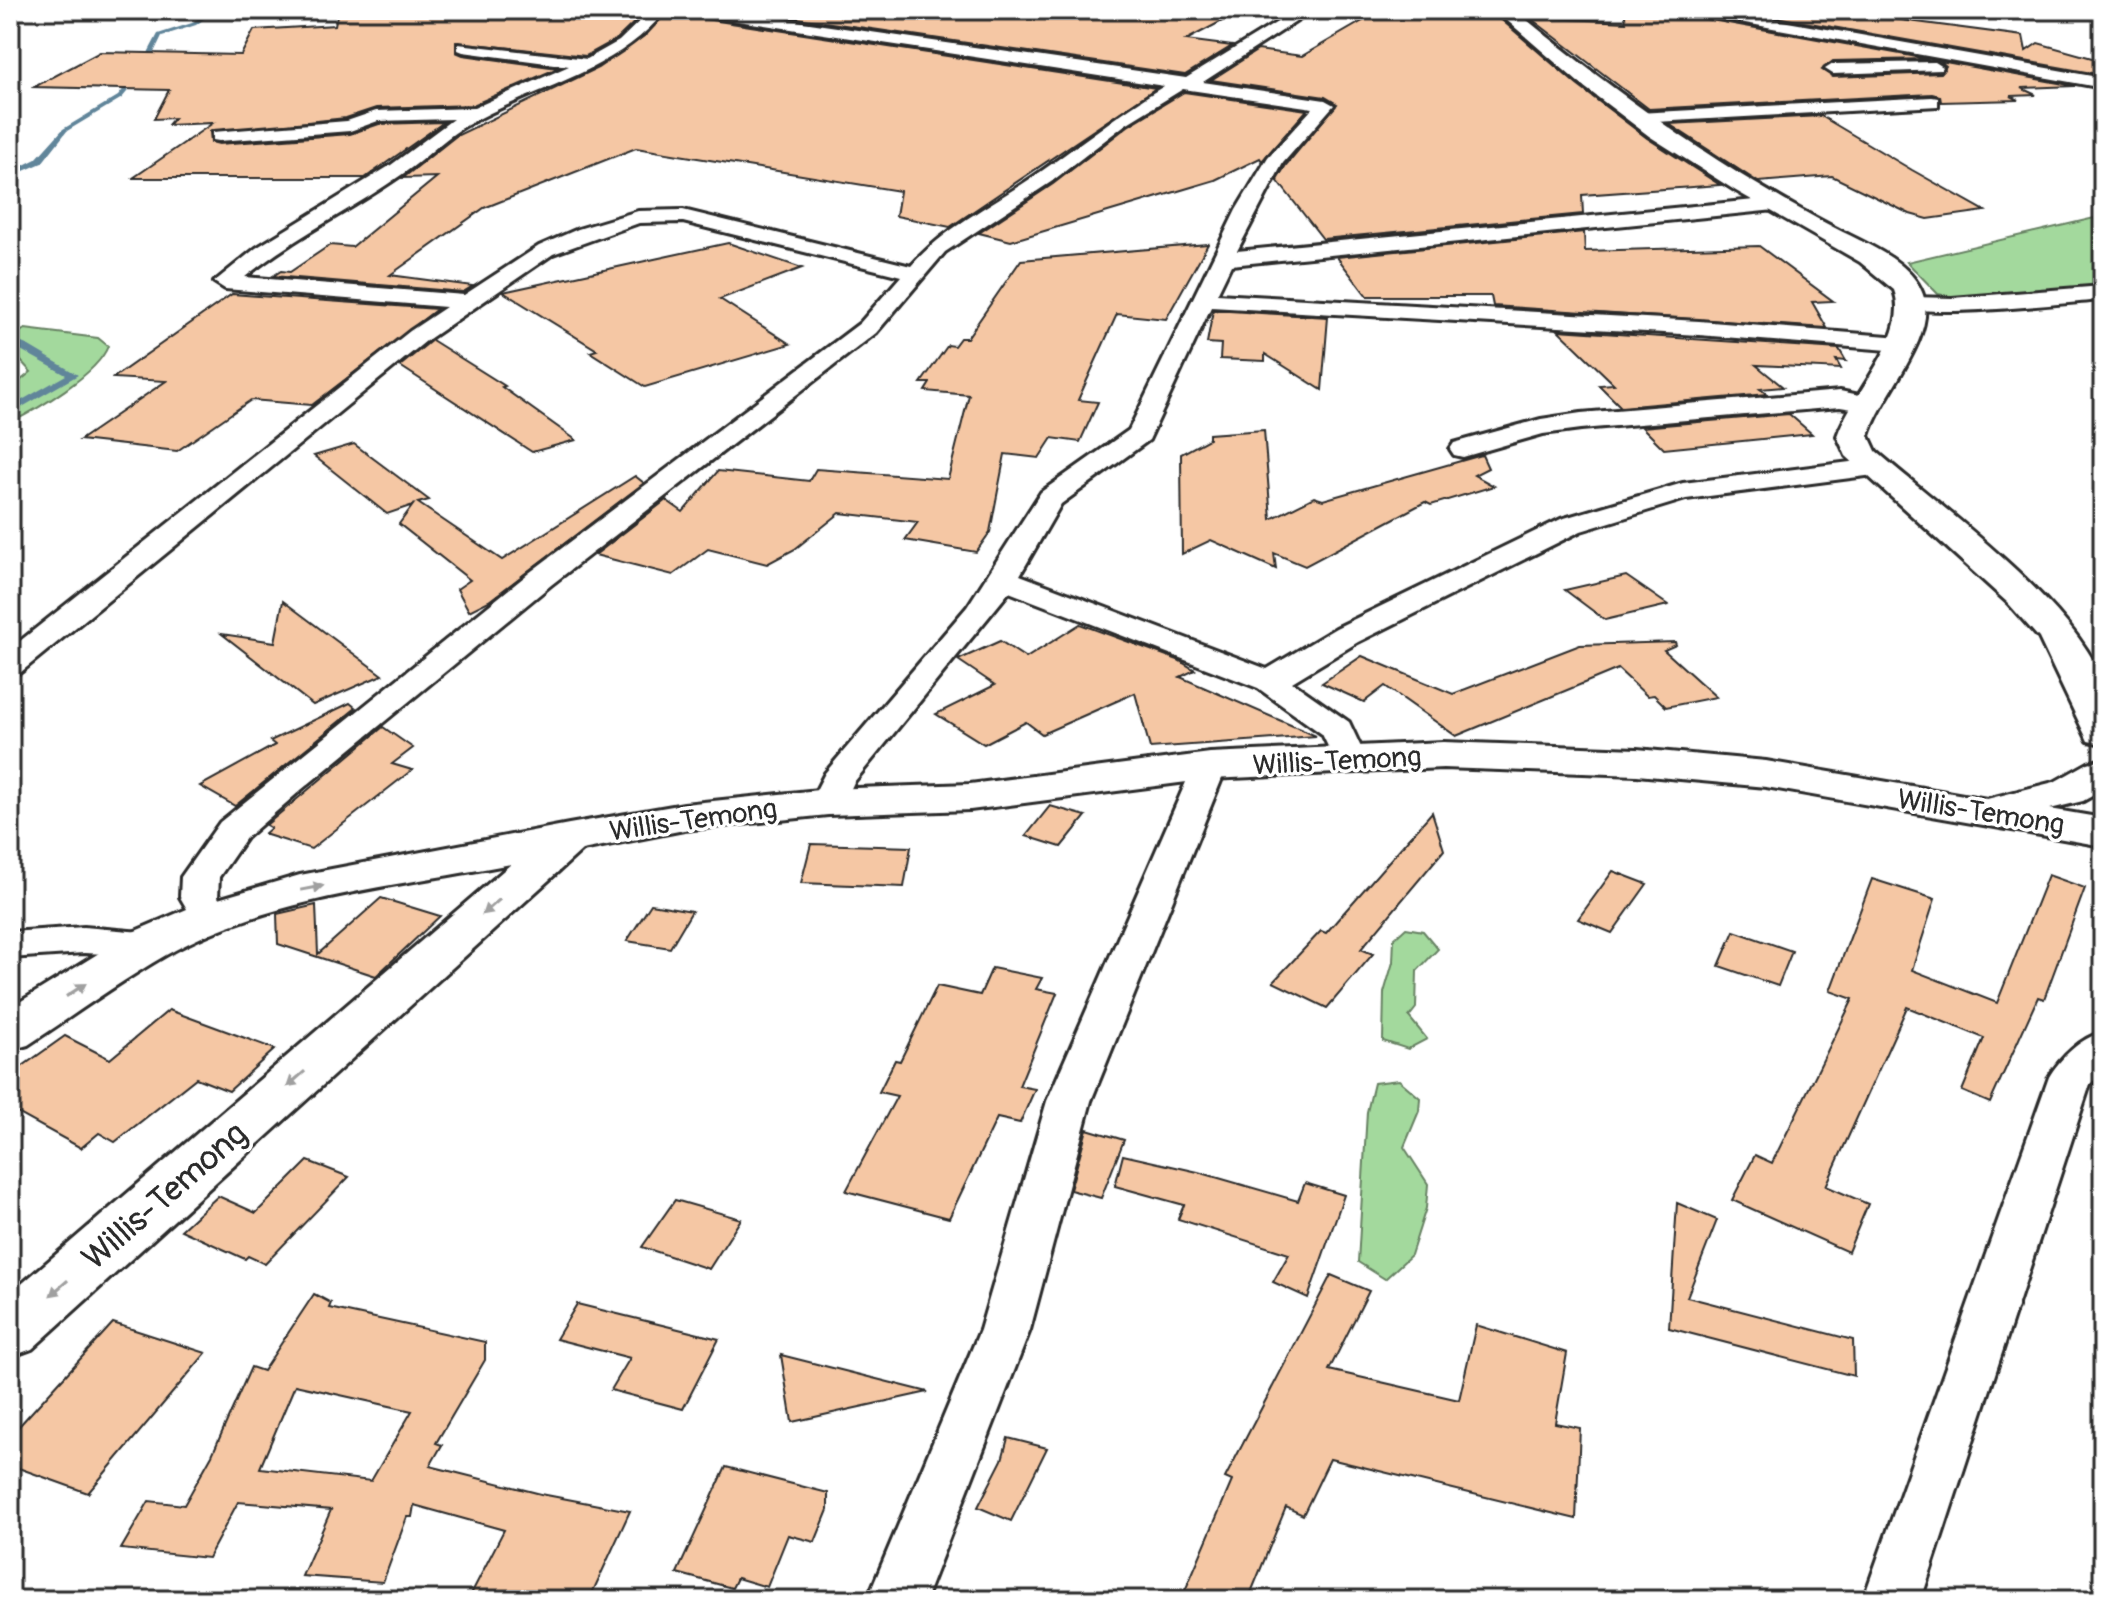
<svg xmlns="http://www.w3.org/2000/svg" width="2113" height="1610" viewBox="0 0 2113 1610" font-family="Pangolin,sans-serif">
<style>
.green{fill:#a3d99d;stroke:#678264;stroke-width:2}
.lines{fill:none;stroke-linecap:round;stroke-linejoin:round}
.stream{fill:#61859a;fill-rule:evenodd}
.building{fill:#f5c7a4;stroke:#2b2b2b;stroke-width:2;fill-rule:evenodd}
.street-casing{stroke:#2b2b2b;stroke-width:6}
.secondary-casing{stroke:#2b2b2b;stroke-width:6}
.street{fill:#fff;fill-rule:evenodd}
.secondary{fill:#fff;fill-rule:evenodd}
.oneway{fill:#a0a0a0}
.labels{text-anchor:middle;stroke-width:7;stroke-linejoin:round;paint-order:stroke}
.street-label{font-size:28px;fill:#2b2b2b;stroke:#fff}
.near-street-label{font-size:34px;fill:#2b2b2b;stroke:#fff}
</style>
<rect width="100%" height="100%" fill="#fff"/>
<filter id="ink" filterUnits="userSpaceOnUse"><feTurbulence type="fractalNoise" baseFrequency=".0125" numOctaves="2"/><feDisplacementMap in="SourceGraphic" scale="16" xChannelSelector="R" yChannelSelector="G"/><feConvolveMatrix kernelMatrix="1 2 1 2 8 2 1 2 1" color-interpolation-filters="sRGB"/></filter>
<g filter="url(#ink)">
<g class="green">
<path d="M 2103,216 L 2103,286 L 1972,301 L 1938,294 L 1907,262 Z"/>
<path d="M 25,329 L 98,338 L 108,346 C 98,374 36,410 10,423 L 10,389 L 31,372 L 10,349 L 10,338 Z"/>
<path d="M 1406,928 L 1423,931 L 1438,949 L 1417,971 L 1416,1008 L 1409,1017 L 1427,1039 L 1408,1049 L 1383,1041 L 1384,993 L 1393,962 L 1394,939 Z"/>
<path d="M 1399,1080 L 1420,1098 L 1419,1111 L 1404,1147 L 1428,1184 L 1426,1208 L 1411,1255 L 1385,1279 L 1358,1262 L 1367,1112 L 1374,1083 Z"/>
</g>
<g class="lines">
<g class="stream">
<path d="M 209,10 L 216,10 L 196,25 L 162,36 L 146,69 L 122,98 L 67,131 L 42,163 L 10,177 L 10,172 L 36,159 L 63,129 L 118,96 L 140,68 L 158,34 L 192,23 Z"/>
<path d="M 10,245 L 14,247 L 14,279 L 10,282 Z"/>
<path d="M 10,338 L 29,346 L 78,375 L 10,414 L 10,407 L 66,375 L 10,344 Z"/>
</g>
</g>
<g class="building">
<path d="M 338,10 L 521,10 L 548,18 L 565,10 L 647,10 L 617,39 L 586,56 L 456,42 L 456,52 L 463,55 L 558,68 L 473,105 L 376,108 L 346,118 L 210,132 L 211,142 L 219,144 L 350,134 L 379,124 L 444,122 L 365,178 L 133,178 L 213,123 L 168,125 L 174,118 L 154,119 L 169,90 L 34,87 L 100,52 L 241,55 L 254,30 L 335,25 Z"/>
<path d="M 669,10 L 682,10 L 692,17 L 1156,88 L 950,227 L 896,216 L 900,191 L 636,148 L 484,208 L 390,275 L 473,286 L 463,292 L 273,276 L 281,271 L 290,272 L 330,245 L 352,247 L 437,177 L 403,178 L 456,136 L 598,68 L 647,34 Z"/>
<path d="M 742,10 L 1243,10 L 1186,40 L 1232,46 L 1185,75 Z"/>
<path d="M 1624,10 L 1686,10 L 1695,17 L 1928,59 L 1833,61 L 1822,70 L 1833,77 L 1941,73 L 1946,66 L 1940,61 L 2075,86 L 2021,88 L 2036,95 L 2011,96 L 2019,100 L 1941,102 L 1940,96 L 1932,94 L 1649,109 L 1529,17 L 1626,22 Z"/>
<path d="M 1737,10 L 1825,10 L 2023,36 L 2026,51 L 2038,43 L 2103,61 L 2103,75 Z"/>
<path d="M 1380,11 L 1497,16 L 1577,85 L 1647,138 L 1720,185 L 1582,195 L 1583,214 L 1323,239 L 1277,180 L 1286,165 L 1337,104 L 1325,97 L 1211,80 L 1258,50 L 1302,56 Z"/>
<path d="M 1184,92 L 1307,110 L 1262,161 L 1260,158 L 1215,180 L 1011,241 L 979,233 L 1053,184 L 1128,126 Z"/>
<path d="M 1821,116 L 1912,170 L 1985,211 L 1928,219 L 1910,214 L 1832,176 L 1758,182 L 1669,124 Z"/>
<path d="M 1584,232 L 1585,251 L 1759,246 L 1833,301 L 1812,302 L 1827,328 L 1493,306 L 1491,296 L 1367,296 L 1337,257 Z"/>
<path d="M 728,243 L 802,268 L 720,299 L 790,344 L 645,387 L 590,352 L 597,350 L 503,292 Z"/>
<path d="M 1208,244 L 1166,319 L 1117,314 L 1078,400 L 1098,402 L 1080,442 L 1052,438 L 1039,458 L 1005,454 L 990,532 L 976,552 L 905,540 L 918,522 L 840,513 L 795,549 L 767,564 L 708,549 L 673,575 L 595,555 L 666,500 L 683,512 L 718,471 L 809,481 L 816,469 L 948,479 L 969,395 L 925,391 L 930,383 L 921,383 L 948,345 L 954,346 L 960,338 L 967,338 L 1021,260 Z"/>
<path d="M 232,294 L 437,309 L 312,405 L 251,400 L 177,451 L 80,440 L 166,381 L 113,378 Z"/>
<path d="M 1213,310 L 1328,317 L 1322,390 L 1265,354 L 1265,361 L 1220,359 L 1221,344 L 1207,343 Z"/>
<path d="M 1558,330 L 1839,349 L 1846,361 L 1836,360 L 1841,369 L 1756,365 L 1783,387 L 1760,389 L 1767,394 L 1621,407 L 1599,385 L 1614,384 Z"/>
<path d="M 432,340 L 505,386 L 502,387 L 576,440 L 532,452 L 400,366 Z"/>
<path d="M 1789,414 L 1812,434 L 1664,449 L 1642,427 Z"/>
<path d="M 1264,430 L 1271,519 L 1314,497 L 1323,500 L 1482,455 L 1488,468 L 1474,475 L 1494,486 L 1431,505 L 1425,502 L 1305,566 L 1274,553 L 1276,569 L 1211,540 L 1182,554 L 1181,454 L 1209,439 L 1209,434 Z"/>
<path d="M 354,444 L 429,500 L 418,503 L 502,560 L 635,476 L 644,483 L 489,601 L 469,611 L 457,589 L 470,580 L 399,524 L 413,505 L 387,514 L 314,456 Z"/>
<path d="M 1626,576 L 1668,605 L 1605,620 L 1565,590 Z"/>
<path d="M 283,601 L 382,675 L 313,705 L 222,634 L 275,642 Z"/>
<path d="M 1080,624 L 1178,660 L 1195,670 L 1180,677 L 1316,736 L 1150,748 L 1135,693 L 1042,734 L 1026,722 L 984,744 L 936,714 L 995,685 L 958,660 L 1000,641 L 1026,658 Z"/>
<path d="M 1675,642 L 1676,645 L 1664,650 L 1716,697 L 1666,707 L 1654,695 L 1647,696 L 1618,669 L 1456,736 L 1385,686 L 1364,702 L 1322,683 L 1362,656 L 1453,694 L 1580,645 Z"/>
<path d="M 350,703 L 356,708 L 235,806 L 200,786 L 275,745 L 270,741 Z"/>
<path d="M 383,727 L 413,748 L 392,764 L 412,770 L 311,849 L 264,834 L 271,828 L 266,825 Z"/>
<path d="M 1050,806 L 1086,816 L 1061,847 L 1026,836 Z"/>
<path d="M 1432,812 L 1444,850 L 1361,949 L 1373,954 L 1327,1008 L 1273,982 L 1321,931 L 1326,933 Z"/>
<path d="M 811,844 L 911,847 L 904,887 L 801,883 Z"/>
<path d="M 1613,871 L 1647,884 L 1612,933 L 1578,919 Z"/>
<path d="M 2048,875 L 2085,888 L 2044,999 L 2038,997 L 1990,1103 L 1962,1091 L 1984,1038 L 1907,1007 L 1826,1186 L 1868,1204 L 1848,1252 L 1732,1200 L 1755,1155 L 1772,1163 L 1853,999 L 1830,991 L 1872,879 L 1935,899 L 1912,970 L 1997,1003 Z"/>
<path d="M 381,898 L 440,916 L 376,976 L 278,944 L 277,914 L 316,905 L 318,954 Z"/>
<path d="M 651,904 L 692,911 L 670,948 L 627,941 Z"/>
<path d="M 1734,931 L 1792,951 L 1778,986 L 1719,966 Z"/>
<path d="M 992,968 L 1042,978 L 1036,989 L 1057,993 L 1019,1086 L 1035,1089 L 1020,1123 L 997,1118 L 949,1218 L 846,1191 L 897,1096 L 879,1092 L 895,1060 L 900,1061 L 937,986 L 980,995 Z"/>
<path d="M 169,1010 L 275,1049 L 229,1091 L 196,1078 L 115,1142 L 99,1133 L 81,1148 L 10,1109 L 10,1075 L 65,1036 L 110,1059 Z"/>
<path d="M 1087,1129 L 1124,1140 L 1101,1198 L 1070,1190 Z"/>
<path d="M 1123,1155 L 1198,1172 L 1298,1201 L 1305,1183 L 1344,1195 L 1308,1298 L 1273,1282 L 1289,1254 L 1178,1219 L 1184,1205 L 1115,1186 Z"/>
<path d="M 308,1161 L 349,1177 L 265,1264 L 248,1256 L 245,1259 L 181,1230 L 218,1196 L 256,1213 Z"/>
<path d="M 675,1200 L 741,1219 L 709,1269 L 642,1247 Z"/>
<path d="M 1677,1203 L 1717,1220 L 1687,1297 L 1853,1340 L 1854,1376 L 1669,1328 Z"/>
<path d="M 1331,1275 L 1369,1291 L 1329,1370 L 1459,1400 L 1476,1325 L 1567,1353 L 1555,1423 L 1580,1428 L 1576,1519 L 1330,1459 L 1303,1515 L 1286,1507 L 1248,1600 L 1181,1600 L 1232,1481 L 1225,1478 Z"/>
<path d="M 314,1294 L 331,1303 L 329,1308 L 485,1342 L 485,1360 L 436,1443 L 442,1445 L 430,1466 L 541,1494 L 630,1511 L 589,1600 L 468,1600 L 504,1530 L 414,1505 L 412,1517 L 407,1517 L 383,1582 L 302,1576 L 331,1510 L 238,1502 L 208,1558 L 121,1549 L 149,1501 L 184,1505 L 212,1455 L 251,1367 L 263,1371 ZM 295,1385 L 412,1411 L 371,1481 L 260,1468 Z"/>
<path d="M 577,1304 L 719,1339 L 683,1409 L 611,1390 L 630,1358 L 556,1339 Z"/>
<path d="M 113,1323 L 206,1353 L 88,1493 L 10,1465 L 10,1436 Z"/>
<path d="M 781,1355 L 928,1392 L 792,1422 Z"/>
<path d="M 1008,1438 L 1047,1448 L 1011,1521 L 978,1507 L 1002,1460 Z"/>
<path d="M 726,1467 L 828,1493 L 828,1510 L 815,1542 L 788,1535 L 767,1587 L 737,1578 L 732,1588 L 677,1573 Z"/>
</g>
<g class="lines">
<g class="street-casing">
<g id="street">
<path d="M 651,10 L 666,10 C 614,75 531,87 462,128 C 441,141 424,160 404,173 C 352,210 294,237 245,277 L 464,295 L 539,246 L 578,229 L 638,211 L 683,210 L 911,266 C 945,227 994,204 1036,175 C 1079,145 1119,113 1164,86 L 692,14 L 685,10 L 721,10 L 1186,78 L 1297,10 L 1314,10 L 1203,82 L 1325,100 L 1334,105 L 1283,163 L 1237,251 L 1775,198 L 1785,204 L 1775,210 L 1231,265 L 1217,294 L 1699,321 L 1901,337 L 1913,344 L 1901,351 L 1699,335 L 1211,307 L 1149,440 L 1061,504 L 1020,575 L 1267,669 L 1336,628 L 1561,519 L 1683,483 L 1874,459 L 1883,461 L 1887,467 L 1883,473 L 1874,475 L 1686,499 L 1581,531 L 1358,642 L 1292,682 L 1349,722 L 1366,758 L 1361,765 L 1349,768 L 1337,765 L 1322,734 L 1258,688 L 1009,592 L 854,782 L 841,810 L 828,813 L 815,810 L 810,802 L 825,773 L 967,607 L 1041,492 L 1129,430 L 1236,210 L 1268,157 L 1313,108 L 1183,89 L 1126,124 L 1051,182 L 945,252 L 876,333 L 551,585 L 301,790 L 246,838 L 219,877 L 218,897 L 231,917 L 225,926 L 211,930 L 197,926 L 180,897 L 181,877 L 220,822 L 529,573 L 860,323 L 901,276 L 683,222 L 639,223 L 553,254 L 426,341 L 21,672 L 10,675 L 10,649 L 410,331 L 446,307 L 225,289 L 214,282 L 256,248 L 391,165 L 453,119 L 378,121 L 350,131 L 219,141 L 213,140 L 213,132 L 347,121 L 376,111 L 474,108 L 569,66 L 463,52 L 458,50 L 458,44 L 587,59 L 619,41 Z"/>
<path d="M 1689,10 L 1720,10 L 2103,78 L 2103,88 L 1696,14 Z"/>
<path d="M 2081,10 L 2103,10 L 2103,16 L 2083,13 Z"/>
<path d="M 1935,62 L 1943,67 L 1941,70 L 1833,74 L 1825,69 L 1833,64 Z"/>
<path d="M 1932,97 L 1938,98 L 1938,106 L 1638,123 L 1629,118 L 1638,113 Z"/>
<path d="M 2103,286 L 2103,300 C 2073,302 1913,321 1900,304 L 1911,297 L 1952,298 Z"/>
<path d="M 1840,391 L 1874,398 L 1878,403 L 1865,411 L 1840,407 L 1581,429 L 1543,434 L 1463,457 L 1454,455 L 1450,449 L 1454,443 L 1541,419 L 1581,413 Z"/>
<path d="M 1210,756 L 1222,759 L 1227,766 L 1091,1101 L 1030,1330 L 925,1600 L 867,1600 L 980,1330 L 1047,1101 L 1193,766 L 1198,759 Z"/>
<path d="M 84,927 L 164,934 L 170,943 L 164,952 L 150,956 L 84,953 L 10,958 L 10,932 Z"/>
<path d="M 2103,1032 L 2103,1072 L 2090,1084 L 1921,1600 L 1863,1600 L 2049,1077 C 2061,1057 2081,1038 2103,1032 Z"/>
</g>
</g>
<g class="secondary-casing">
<g id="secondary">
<path d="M 1495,10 L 1515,10 C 1615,93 1719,168 1835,228 C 1864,243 1915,262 1924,298 C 1935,340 1881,395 1869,436 L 1876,451 C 1937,504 2080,608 2103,683 C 2108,700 2103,726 2103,744 L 2088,741 L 2039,638 L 2008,603 L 1846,456 L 1837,436 C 1852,392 1911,336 1894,290 L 1860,262 L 1736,191 L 1649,136 L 1579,83 Z"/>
<path d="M 1443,742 L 1637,749 L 1766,761 L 1987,799 L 2054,782 L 2088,763 L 2103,759 L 2103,790 L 2083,801 L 2050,809 L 2103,818 L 2103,846 L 1766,787 L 1637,775 L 1443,768 L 1210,779 L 970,810 L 828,815 L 684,830 L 582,850 L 32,1349 L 10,1357 L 10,1294 L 511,864 C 398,886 268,897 166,955 C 119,982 74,1015 28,1045 L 10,1050 L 10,1008 L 133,932 L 194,906 L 300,875 L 569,824 L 684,804 L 828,789 L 970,784 L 1210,753 Z"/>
</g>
</g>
<use href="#street" class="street"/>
<use href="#secondary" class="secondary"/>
</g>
<defs><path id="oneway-solid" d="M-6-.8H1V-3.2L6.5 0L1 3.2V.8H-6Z" transform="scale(2)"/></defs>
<g class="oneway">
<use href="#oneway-solid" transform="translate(312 888) rotate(-11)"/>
<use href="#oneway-solid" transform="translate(491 907) rotate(139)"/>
<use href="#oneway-solid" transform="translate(76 990) rotate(-33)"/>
<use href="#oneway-solid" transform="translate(296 1079) rotate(139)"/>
<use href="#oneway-solid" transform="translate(59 1288) rotate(139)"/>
</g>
</g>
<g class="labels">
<g class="street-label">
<text transform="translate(1337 760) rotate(-3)" y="10">Willis-Temong</text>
<text transform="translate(1981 811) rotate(9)" y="10">Willis-Temong</text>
<text transform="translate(693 819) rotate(-8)" y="10">Willis-Temong</text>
</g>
<g class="near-street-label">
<text transform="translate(164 1195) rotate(-41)" y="12">Willis-Temong</text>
</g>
</g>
<rect width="2113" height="1610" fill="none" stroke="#fff" stroke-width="40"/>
<rect x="20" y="20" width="2073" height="1570" fill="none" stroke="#2b2b2b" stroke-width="3" filter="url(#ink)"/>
</svg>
